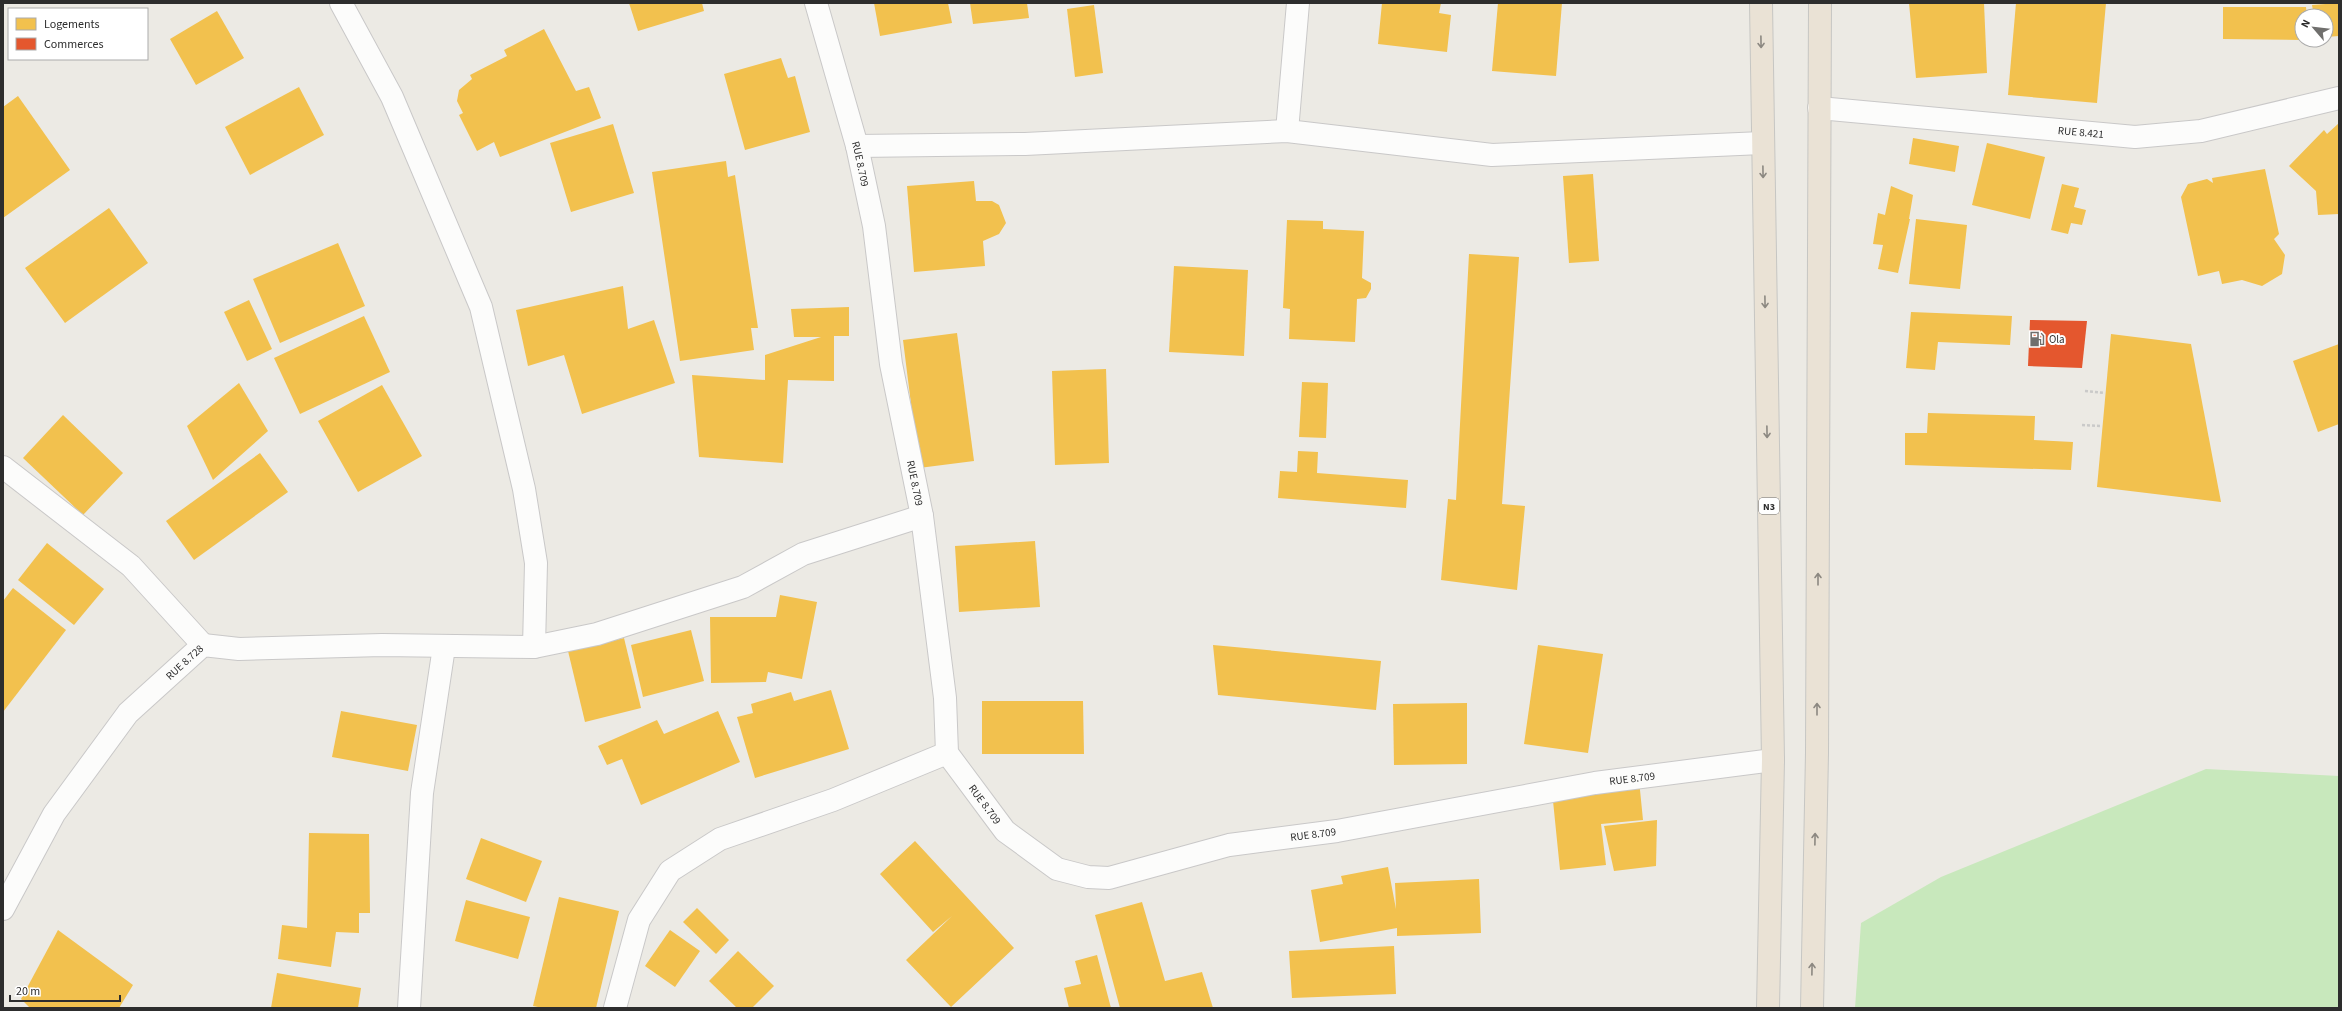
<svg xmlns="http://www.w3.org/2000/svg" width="2342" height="1011" viewBox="0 0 2342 1011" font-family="'Source Sans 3',sans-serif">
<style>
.green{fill:#c8e8bc}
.homes{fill:#f2c14e}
.shops{fill:#e4572e}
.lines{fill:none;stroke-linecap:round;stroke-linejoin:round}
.street-casing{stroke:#c9c8c8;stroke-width:24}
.highway-casing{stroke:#c6c6c3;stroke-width:24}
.path{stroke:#cacac9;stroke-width:2.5;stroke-dasharray:3 2;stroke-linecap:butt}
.street{stroke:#fcfcfb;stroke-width:22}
.highway{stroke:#eae2d5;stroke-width:22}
.oneway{stroke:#8c8881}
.labels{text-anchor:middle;stroke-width:4;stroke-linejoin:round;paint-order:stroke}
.shield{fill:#fff;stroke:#6c6c6c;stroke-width:1}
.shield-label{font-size:10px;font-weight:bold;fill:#2d2d2d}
.street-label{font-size:11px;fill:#2d2d2d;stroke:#fff}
.poi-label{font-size:11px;fill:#2d2d2d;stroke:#fff;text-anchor:start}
</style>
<rect width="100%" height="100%" fill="#eceae4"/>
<path class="green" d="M 2206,769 L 2339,776 L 2339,1008 L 1855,1008 L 1861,923 L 1941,877 Z"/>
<g class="homes">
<path d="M 629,3 L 702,3 L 704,11 L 638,31 Z"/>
<path d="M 874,3 L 948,3 L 952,23 L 880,36 Z"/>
<path d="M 970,3 L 1027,3 L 1029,18 L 973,24 Z"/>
<path d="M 1382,3 L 1441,3 L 1439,13 L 1451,15 L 1447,52 L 1378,44 Z"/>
<path d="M 1498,3 L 1562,3 L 1556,76 L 1492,71 Z"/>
<path d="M 1909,3 L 1984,3 L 1987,73 L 1916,78 Z"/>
<path d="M 2016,3 L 2106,3 L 2097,103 L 2008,95 Z"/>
<path d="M 2339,3 L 2339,36 L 2326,37 L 2326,16 L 2314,16 L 2312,5 Z"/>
<path d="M 1094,5 L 1103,73 L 1075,77 L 1067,9 Z"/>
<path d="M 2223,7 L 2306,7 L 2307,16 L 2302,16 L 2302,40 L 2223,39 Z"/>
<path d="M 217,11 L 244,58 L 196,85 L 170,39 Z"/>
<path d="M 544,29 L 576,91 L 589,87 L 601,118 L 500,157 L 494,142 L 477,151 L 459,115 L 463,113 L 457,101 L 459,90 L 472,79 L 470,75 L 507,56 L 504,50 Z"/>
<path d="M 781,58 L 788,78 L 795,76 L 810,132 L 745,150 L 724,74 Z"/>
<path d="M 299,87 L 324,135 L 250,175 L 225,127 Z"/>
<path d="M 18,96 L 70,170 L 3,218 L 3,107 Z"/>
<path d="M 2339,123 L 2339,214 L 2318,215 L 2316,191 L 2289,166 L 2324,130 L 2327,134 Z"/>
<path d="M 613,124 L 634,193 L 571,212 L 550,143 Z"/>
<path d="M 1913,138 L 1959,146 L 1955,172 L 1909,164 Z"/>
<path d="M 1987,143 L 2045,157 L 2030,219 L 1972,205 Z"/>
<path d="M 726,161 L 728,177 L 735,175 L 758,328 L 751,328 L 754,350 L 680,361 L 652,172 Z"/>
<path d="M 2265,169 L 2279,234 L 2274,239 L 2285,255 L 2282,274 L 2262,286 L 2242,280 L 2222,284 L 2219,271 L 2198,276 L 2181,197 L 2188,184 L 2207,179 L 2213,183 L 2212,178 Z"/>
<path d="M 1593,174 L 1599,261 L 1569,263 L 1563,176 Z"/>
<path d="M 974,181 L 976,201 L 992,201 L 999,205 L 1006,223 L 999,234 L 983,241 L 985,266 L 914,272 L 907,186 Z"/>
<path d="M 2062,184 L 2079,188 L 2074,207 L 2086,210 L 2082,225 L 2071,223 L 2068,234 L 2051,230 Z"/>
<path d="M 1891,186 L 1913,195 L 1909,219 L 1910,219 L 1898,273 L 1878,269 L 1883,245 L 1873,244 L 1878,213 L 1885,215 Z"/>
<path d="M 109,208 L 148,263 L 65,323 L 25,268 Z"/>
<path d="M 1916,219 L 1967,225 L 1960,289 L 1909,284 Z"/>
<path d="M 1287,220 L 1323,221 L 1323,229 L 1364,231 L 1362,278 L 1371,283 L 1371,289 L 1366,298 L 1357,299 L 1355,342 L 1289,339 L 1290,309 L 1283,308 Z"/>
<path d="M 338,243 L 365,306 L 280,343 L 253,279 Z"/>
<path d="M 1469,254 L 1519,257 L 1502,504 L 1525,506 L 1517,590 L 1441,580 L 1448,499 L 1456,500 Z"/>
<path d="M 1174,266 L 1248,270 L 1244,356 L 1169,352 Z"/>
<path d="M 623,286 L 628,329 L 654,320 L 675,383 L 582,414 L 564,355 L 528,366 L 516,310 Z"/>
<path d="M 249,300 L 272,349 L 247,361 L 224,312 Z"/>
<path d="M 849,307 L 849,336 L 834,336 L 834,381 L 788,380 L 783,463 L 699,457 L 692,375 L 765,380 L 765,355 L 821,337 L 794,337 L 791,309 Z"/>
<path d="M 1911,312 L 2012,316 L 2010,345 L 1938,342 L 1935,370 L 1906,368 Z"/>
<path d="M 364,316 L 390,372 L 300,414 L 274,358 Z"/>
<path d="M 957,333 L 974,461 L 919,468 L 903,340 Z"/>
<path d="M 2111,334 L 2191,344 L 2221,502 L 2097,487 Z"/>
<path d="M 2339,344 L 2339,424 L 2318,432 L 2293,361 Z"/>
<path d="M 1106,369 L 1109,463 L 1055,465 L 1052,371 Z"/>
<path d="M 1302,382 L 1328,383 L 1326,438 L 1299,437 Z"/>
<path d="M 239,383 L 268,431 L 213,480 L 187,426 Z"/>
<path d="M 382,385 L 422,456 L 358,492 L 318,421 Z"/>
<path d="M 1928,413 L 2035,416 L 2034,440 L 2073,442 L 2071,470 L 1905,465 L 1905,433 L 1927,433 Z"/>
<path d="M 63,415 L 123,473 L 83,515 L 23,458 Z"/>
<path d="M 1298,451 L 1318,452 L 1317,473 L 1408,480 L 1406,508 L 1278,498 L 1280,471 L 1297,472 Z"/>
<path d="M 260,453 L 288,492 L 194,560 L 166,521 Z"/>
<path d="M 1035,541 L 1040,607 L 959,612 L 955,546 Z"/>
<path d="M 47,543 L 104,589 L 74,625 L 18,580 Z"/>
<path d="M 13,588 L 66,630 L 3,712 L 3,601 Z"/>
<path d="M 780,595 L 817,602 L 802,679 L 768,672 L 766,682 L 711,683 L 710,617 L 776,617 Z"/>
<path d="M 691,630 L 704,681 L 643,697 L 631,645 Z"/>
<path d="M 624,638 L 641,708 L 585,722 L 568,651 Z"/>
<path d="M 1213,645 L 1381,661 L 1376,710 L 1218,695 Z"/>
<path d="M 1538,645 L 1603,654 L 1588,753 L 1524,744 Z"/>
<path d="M 831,690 L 849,749 L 755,778 L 737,717 L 753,713 L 751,704 L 791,692 L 794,701 Z"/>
<path d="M 982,701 L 1083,701 L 1084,754 L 982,754 Z"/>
<path d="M 1467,703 L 1467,764 L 1394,765 L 1393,704 Z"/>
<path d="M 341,711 L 417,725 L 408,771 L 332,757 Z"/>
<path d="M 718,711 L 740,762 L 641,805 L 622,759 L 607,765 L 598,746 L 657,720 L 664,734 Z"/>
<path d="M 1639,780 L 1643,820 L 1601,824 L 1606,865 L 1560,870 L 1552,791 Z"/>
<path d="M 1657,820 L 1656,866 L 1614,871 L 1604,826 Z"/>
<path d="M 309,833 L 369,834 L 370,913 L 359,913 L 359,933 L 336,932 L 331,967 L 278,959 L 282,925 L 307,928 Z"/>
<path d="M 481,838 L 542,861 L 526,902 L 466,879 Z"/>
<path d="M 915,841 L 1014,948 L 951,1007 L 906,960 L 952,916 L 933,932 L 880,874 Z"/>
<path d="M 1388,867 L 1396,909 L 1395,883 L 1479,879 L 1481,933 L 1397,936 L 1397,928 L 1320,942 L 1311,890 L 1343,884 L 1341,876 Z"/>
<path d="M 559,897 L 619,911 L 596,1008 L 543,1008 L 533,1006 Z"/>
<path d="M 466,900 L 530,917 L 518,959 L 455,941 Z"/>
<path d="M 1142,902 L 1165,981 L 1202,972 L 1213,1008 L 1120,1008 L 1095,915 Z"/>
<path d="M 697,908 L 729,940 L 716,954 L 683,922 Z"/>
<path d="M 58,930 L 133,985 L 119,1008 L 30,1008 L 21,999 Z"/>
<path d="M 670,930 L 700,951 L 675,987 L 645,966 Z"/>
<path d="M 1394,946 L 1396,994 L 1292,998 L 1289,951 Z"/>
<path d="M 738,951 L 774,986 L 752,1008 L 737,1008 L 709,981 Z"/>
<path d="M 1097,955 L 1111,1008 L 1069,1008 L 1064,988 L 1081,984 L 1075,961 Z"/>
<path d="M 277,973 L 361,988 L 358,1008 L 271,1008 Z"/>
</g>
<path class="shops" d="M 2030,320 L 2087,321 L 2082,368 L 2028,366 Z"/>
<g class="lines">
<g class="street-casing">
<g id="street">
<path d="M 341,3 L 392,97 L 481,307 L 524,489 L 536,563 L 534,647"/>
<path id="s1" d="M 816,3 L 857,146 L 874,226 L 891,364 L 922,516 L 945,698 L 947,753 L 1005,831 L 1057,869 L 1088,877 L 1109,878 L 1229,845 L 1337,831 L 1595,783 L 1773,760"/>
<path id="s2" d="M 1819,108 L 2135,137 L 2201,131 L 2339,98"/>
<path d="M 1287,131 L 1298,3"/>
<path d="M 857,146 L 1025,144 L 1287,131 L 1492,155 L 1762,143"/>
<path d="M 3,467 L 131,566 L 203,645"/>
<path id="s3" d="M 3,909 L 54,814 L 128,713 L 203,645 L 239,649 L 382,645 L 534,647 L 597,634 L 743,587 L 803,554 L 922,516"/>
<path d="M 409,1008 L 422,793 L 444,647"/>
<path d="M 615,1008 L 639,920 L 670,871 L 720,839 L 833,800 L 947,753"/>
</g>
</g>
<g class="highway-casing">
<g id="highway">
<path d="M 1761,3 L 1773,760 L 1768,1008"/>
<path d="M 1812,1008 L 1817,753 L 1820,3"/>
</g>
</g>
<g class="path">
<path d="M 2085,391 L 2105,393"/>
<path d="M 2082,425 L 2102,426"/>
</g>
<use href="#street" class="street"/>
<use href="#highway" class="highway"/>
</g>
<defs><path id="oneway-shaft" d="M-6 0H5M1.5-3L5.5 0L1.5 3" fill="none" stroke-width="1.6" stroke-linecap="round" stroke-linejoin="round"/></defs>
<g class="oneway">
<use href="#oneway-shaft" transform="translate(1761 42) rotate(89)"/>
<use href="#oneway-shaft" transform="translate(1763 172) rotate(89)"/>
<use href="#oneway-shaft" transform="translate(1765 302) rotate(89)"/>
<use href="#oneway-shaft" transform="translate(1767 432) rotate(89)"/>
<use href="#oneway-shaft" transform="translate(1818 579) rotate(-90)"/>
<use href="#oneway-shaft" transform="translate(1817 709) rotate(-90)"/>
<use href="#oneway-shaft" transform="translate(1815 839) rotate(-89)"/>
<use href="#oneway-shaft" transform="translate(1812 969) rotate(-89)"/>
</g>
<defs>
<g id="fuel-bare" transform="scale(1.2)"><path d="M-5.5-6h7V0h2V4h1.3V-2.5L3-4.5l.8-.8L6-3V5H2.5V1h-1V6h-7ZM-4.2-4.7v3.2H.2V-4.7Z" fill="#706f6d" stroke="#fff" stroke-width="2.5" paint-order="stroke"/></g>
</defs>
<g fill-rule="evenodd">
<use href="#fuel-bare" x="2037" y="339"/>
</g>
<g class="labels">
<rect class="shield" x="1759" y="498" width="20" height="16" rx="3"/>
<g class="shield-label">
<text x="1769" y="510">N3</text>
</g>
<g class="street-label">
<text dy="4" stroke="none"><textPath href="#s2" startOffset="263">RUE 8.421</textPath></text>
<text dy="4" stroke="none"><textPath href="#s1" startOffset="167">RUE 8.709</textPath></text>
<text dy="4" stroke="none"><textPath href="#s1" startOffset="491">RUE 8.709</textPath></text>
<text dy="4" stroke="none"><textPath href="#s3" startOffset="309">RUE 8.728</textPath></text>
<text dy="4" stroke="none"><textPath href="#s1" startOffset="1511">RUE 8.709</textPath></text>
<text dy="4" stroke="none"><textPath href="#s1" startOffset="827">RUE 8.709</textPath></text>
<text dy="4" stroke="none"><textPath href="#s1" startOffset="1187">RUE 8.709</textPath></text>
</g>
<g class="poi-label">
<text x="2049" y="343">Ola</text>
</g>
</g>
<rect width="2342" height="1011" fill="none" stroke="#2d2d2d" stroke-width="8"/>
<rect x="8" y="8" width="140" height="52" fill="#ffffff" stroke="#ababab"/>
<rect x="16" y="18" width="20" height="12" fill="#f2c14e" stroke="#ababab"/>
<text x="44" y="28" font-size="12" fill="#2d2d2d">Logements</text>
<rect x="16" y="38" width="20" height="12" fill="#e4572e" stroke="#ababab"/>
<text x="44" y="48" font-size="12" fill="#2d2d2d">Commerces</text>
<g transform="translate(2314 28) rotate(298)"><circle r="19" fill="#ffffff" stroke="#ababab"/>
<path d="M0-3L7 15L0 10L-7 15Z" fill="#706f6d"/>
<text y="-6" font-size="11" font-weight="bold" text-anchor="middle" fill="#2d2d2d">N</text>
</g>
<path d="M10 995v6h110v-6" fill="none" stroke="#2d2d2d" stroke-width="2"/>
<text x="16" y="995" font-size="12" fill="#2d2d2d" stroke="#ffffff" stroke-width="3" paint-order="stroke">20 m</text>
</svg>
